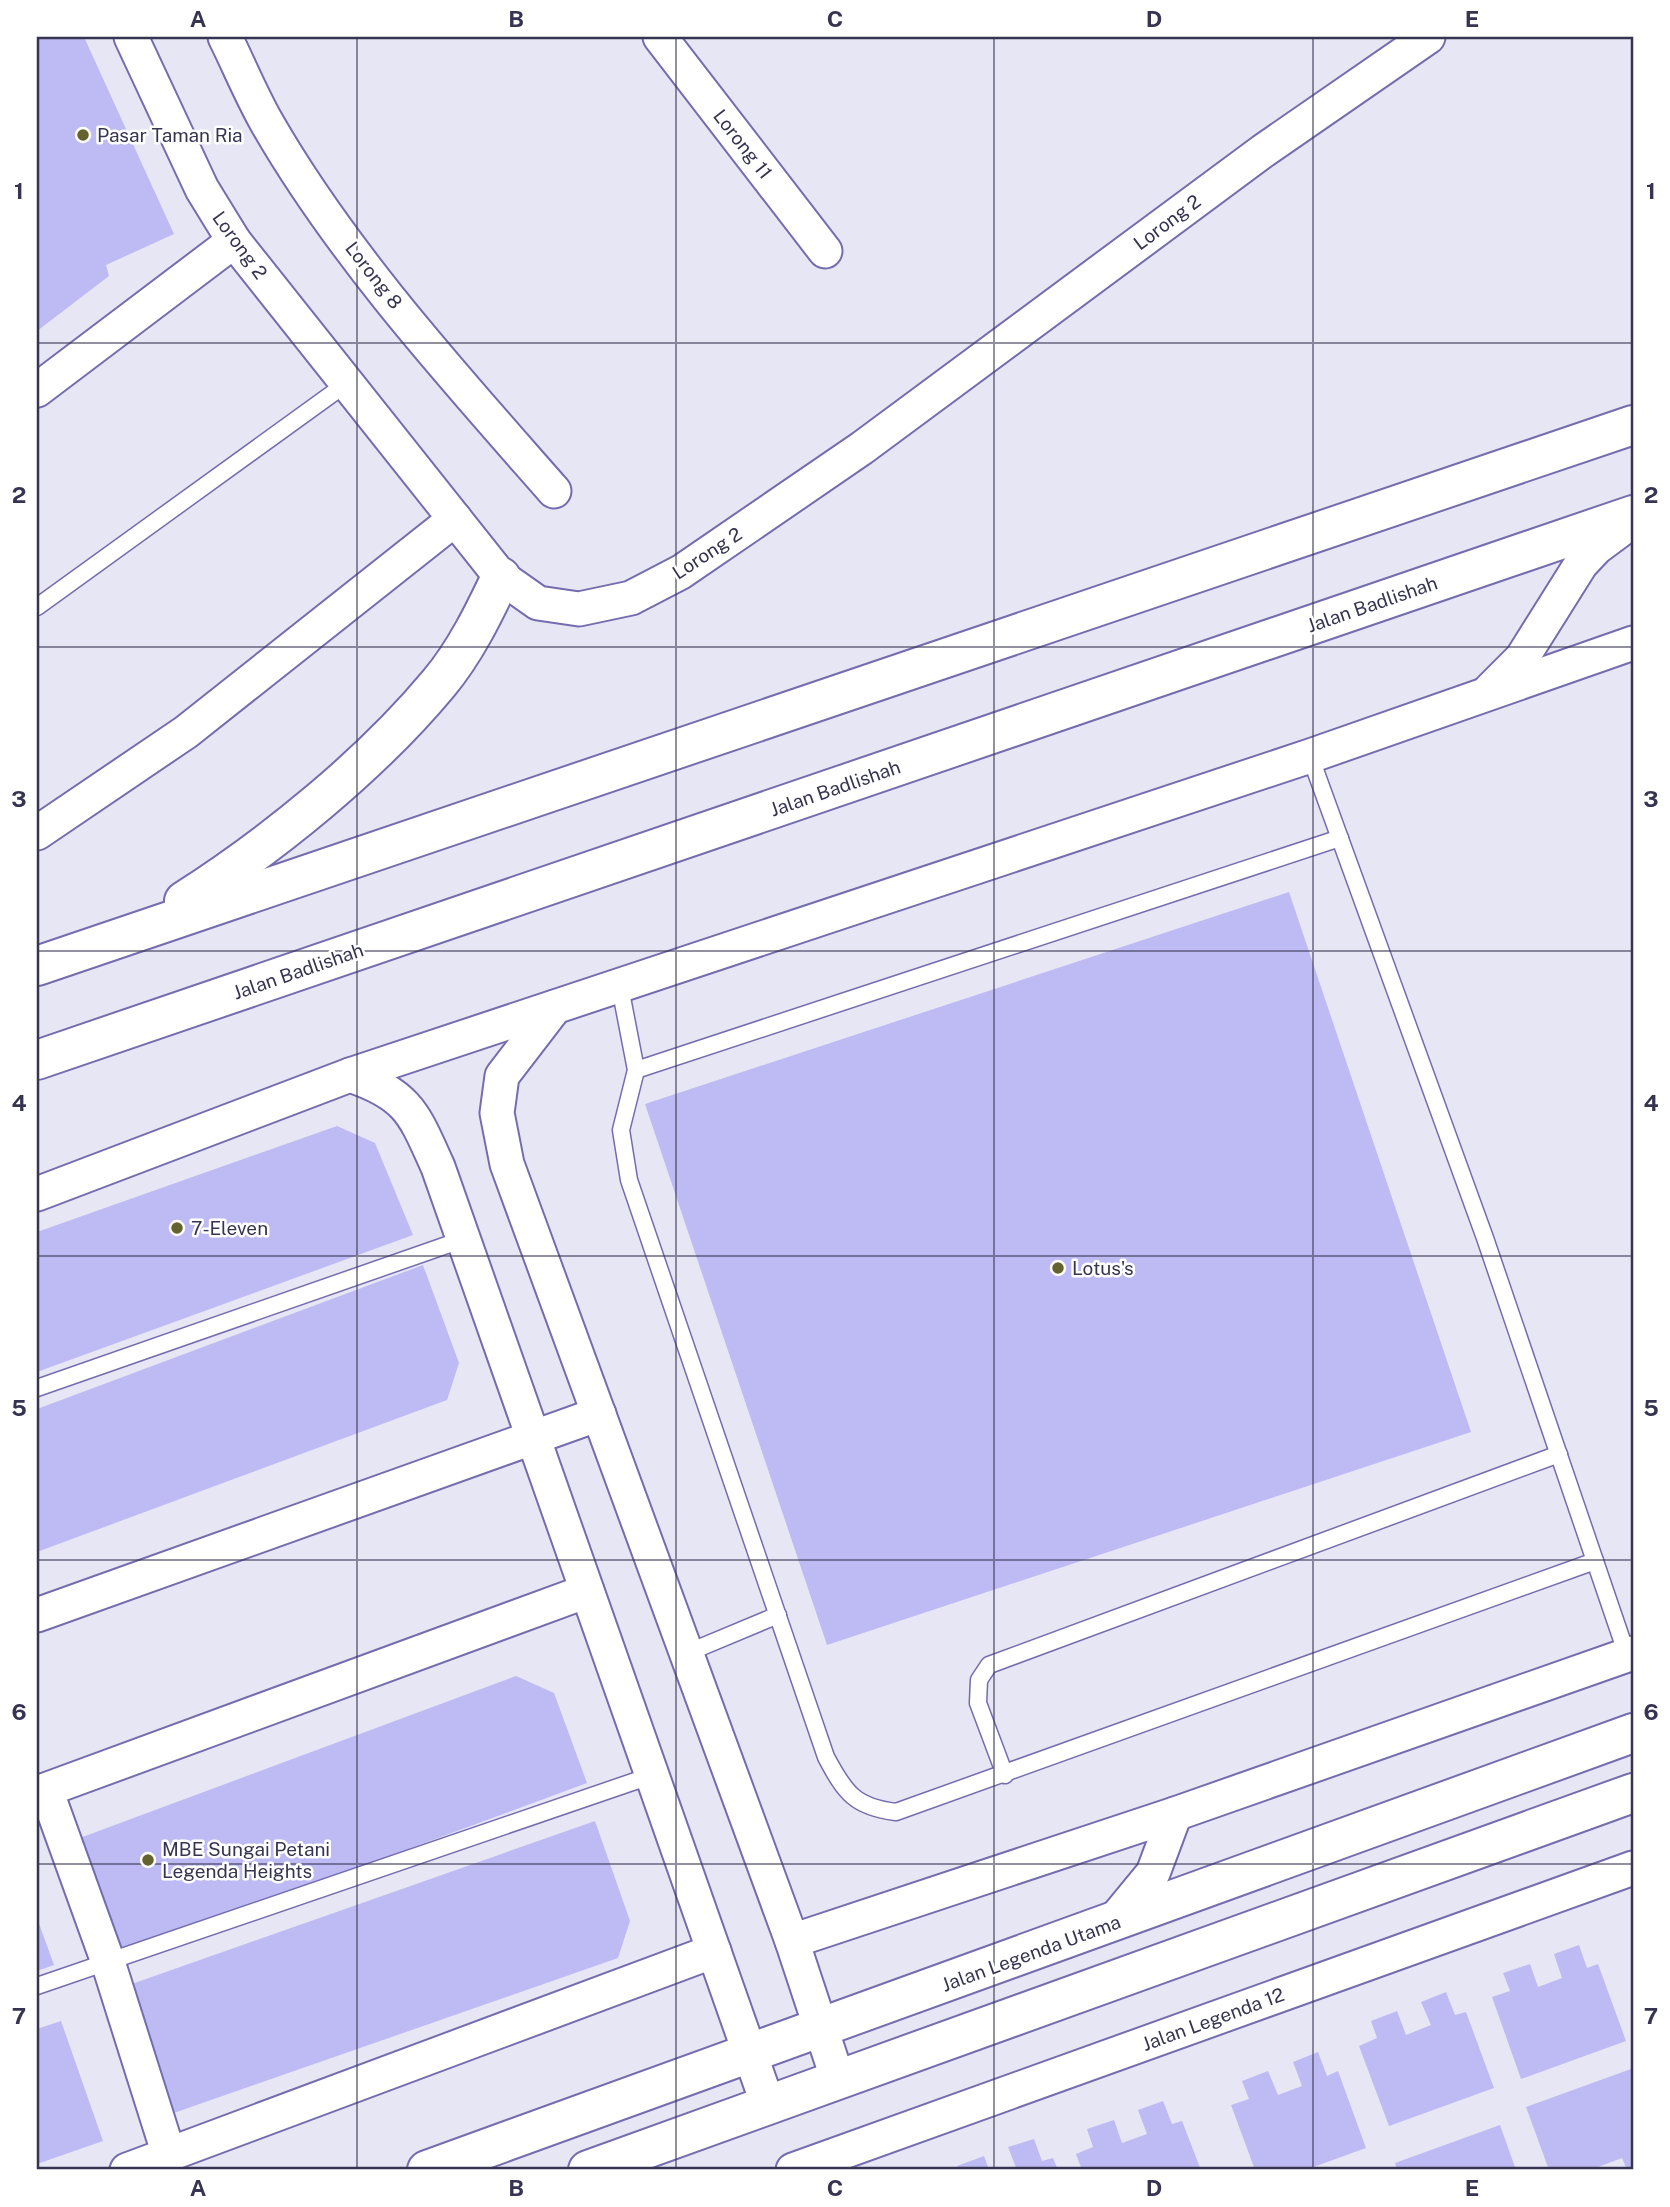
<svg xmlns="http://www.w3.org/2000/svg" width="1670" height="2207" viewBox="0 0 1670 2207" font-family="'Public Sans',sans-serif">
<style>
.building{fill:#bebbf4}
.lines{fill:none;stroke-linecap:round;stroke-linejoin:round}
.lane-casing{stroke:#736daf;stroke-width:19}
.street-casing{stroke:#736daf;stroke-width:37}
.secondary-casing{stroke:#736daf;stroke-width:42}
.primary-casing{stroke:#736daf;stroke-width:42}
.lane{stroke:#fff;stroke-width:16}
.street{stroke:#fff;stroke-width:33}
.secondary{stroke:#fff;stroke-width:38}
.primary{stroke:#fff;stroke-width:38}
.grid{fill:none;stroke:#363451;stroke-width:2;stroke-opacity:0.55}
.poi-dot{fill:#646330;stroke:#fff;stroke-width:2.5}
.labels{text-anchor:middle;stroke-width:5;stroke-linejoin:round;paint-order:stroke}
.poi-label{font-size:19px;fill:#363451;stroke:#fff;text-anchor:start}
.street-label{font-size:19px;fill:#363451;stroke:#fff}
.neatline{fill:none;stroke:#363451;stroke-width:2.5}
.grid-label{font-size:23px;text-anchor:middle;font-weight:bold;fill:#363451}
</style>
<rect width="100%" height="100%" fill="#e7e6f5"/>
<g class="building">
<path d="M 37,37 L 84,37 L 174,234 L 106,265 L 109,276 L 37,331 Z"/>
<path d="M 1289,892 L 1471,1432 L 827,1645 L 645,1104 Z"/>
<path d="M 337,1126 L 375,1143 L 413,1235 L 37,1372 L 37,1232 Z"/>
<path d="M 423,1265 L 459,1363 L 447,1400 L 37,1552 L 37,1409 Z"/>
<path d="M 516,1676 L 554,1693 L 587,1783 L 113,1958 L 69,1842 Z"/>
<path d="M 595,1821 L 630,1921 L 618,1958 L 171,2114 L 126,1986 Z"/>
<path d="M 37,1918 L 54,1965 L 37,1971 Z"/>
<path d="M 1579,1945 L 1587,1968 L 1598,1964 L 1626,2041 L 1521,2079 L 1492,1997 L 1510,1991 L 1503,1973 L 1530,1964 L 1538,1987 L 1562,1978 L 1554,1954 Z"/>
<path d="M 1446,1992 L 1455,2015 L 1466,2012 L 1494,2088 L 1389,2126 L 1359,2046 L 1377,2038 L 1371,2021 L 1397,2011 L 1406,2035 L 1431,2025 L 1421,2002 Z"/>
<path d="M 61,2021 L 103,2141 L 37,2164 L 37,2029 Z"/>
<path d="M 1318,2052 L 1327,2076 L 1338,2071 L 1366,2148 L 1305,2170 L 1255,2170 L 1231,2105 L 1249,2099 L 1242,2081 L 1268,2071 L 1278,2095 L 1302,2086 L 1293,2062 Z"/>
<path d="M 1631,2069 L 1633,2170 L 1627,2170 L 1622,2158 L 1598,2167 L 1599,2170 L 1549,2170 L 1526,2107 Z"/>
<path d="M 1163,2101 L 1172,2124 L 1182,2121 L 1201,2170 L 1082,2170 L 1076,2154 L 1093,2147 L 1087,2129 L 1114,2120 L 1122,2143 L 1147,2134 L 1138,2110 Z"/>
<path d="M 1500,2125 L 1516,2170 L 1397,2170 L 1395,2163 Z"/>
<path d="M 1034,2139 L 1042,2161 L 1053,2158 L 1058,2170 L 1017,2170 L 1008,2147 Z"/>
<path d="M 984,2156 L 989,2170 L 959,2170 L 957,2166 Z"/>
</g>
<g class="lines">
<g class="lane-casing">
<g id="lane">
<path d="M 37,607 L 347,383"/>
<path d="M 1310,756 L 1485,1238 L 1627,1655"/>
<path d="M 620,987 L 636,1070 L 621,1130 L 629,1180 L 826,1757 C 845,1793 855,1807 896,1812 L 1595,1561"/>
<path d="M 636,1070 L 1340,838"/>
<path d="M 37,1388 L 464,1239"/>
<path d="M 687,1653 L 778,1615"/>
<path d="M 1005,1775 L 978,1703 L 979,1680 L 989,1665 L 1559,1454"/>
<path d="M 37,1986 L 653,1775"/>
</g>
</g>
<g class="street-casing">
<g id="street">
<path d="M 131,37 L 202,189 L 234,241 L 501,577 L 538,603 L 579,609 L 631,598 L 681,572 L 862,448 L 1263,151 L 1428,37"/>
<path d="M 225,37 C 239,65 251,95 267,123 C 342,254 454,377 554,491"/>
<path d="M 660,37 L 825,251"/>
<path d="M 37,390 L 234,241"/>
<path d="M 1490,690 L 1522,658 L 1581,564 L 1596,548 L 1631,522"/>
<path d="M 37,833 L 186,732 L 455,519"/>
<path d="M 555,1007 L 502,1076 L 497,1113 L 507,1164 L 792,1941 L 838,2080"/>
<path d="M 350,1075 C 409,1095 414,1114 438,1167 L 768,2105"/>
<path d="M 37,1194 L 350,1075 L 1310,756 L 1633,643"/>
<path d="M 37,1615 L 599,1414"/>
<path d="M 46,1790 L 108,1962 L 169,2155"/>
<path d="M 37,1793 L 587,1591"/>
<path d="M 1111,1924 L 1153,1873 L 1175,1814"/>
<path d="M 792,1941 L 1175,1814 L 1633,1653"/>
<path d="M 127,2170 L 714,1951"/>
<path d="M 793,2170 L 1633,1868"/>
</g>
</g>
<g class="secondary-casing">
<g id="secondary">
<path d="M 427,2170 L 1633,1733"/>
<path d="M 588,2170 L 1633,1793"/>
</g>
</g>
<g class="primary-casing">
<g id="primary">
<path d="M 184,901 C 273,844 371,765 439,683 C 465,652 484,613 501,577"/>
<path d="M 37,966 L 1633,425"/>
<path d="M 37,1060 L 1633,515"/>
</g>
</g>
<use href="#lane" class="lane"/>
<use href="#street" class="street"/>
<use href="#secondary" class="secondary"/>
<use href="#primary" class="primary"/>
</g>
<path class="grid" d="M 357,37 L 357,2170M 676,37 L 676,2170M 994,37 L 994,2170M 1313,37 L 1313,2170M 37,343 L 1633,343M 37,647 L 1633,647M 37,951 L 1633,951M 37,1256 L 1633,1256M 37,1560 L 1633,1560M 37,1864 L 1633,1864"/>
<g class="poi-dot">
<circle cx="83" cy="135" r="7"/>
<circle cx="177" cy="1228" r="7"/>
<circle cx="1058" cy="1268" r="7"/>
<circle cx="148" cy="1860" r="7"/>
</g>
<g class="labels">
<g class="poi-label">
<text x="97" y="142">Pasar Taman Ria</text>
<text x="191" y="1235">7-Eleven</text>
<text x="1072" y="1275">Lotus's</text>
<text x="162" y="1856">MBE Sungai Petani<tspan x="162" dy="22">Legenda Heights</tspan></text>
</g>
<g class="street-label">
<text transform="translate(743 144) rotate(52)" y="7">Lorong 11</text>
<text transform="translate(1167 222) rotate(-37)" y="7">Lorong 2</text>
<text transform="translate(240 245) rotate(54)" y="7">Lorong 2</text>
<text transform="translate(374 275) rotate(52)" y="7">Lorong 8</text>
<text transform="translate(707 553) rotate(-33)" y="7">Lorong 2</text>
<text transform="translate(1372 604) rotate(-19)" y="7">Jalan Badlishah</text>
<text transform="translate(835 788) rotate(-19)" y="7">Jalan Badlishah</text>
<text transform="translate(298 971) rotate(-19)" y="7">Jalan Badlishah</text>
<text transform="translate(1031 1953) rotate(-20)" y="7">Jalan Legenda Utama</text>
<text transform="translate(1213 2019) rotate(-20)" y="7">Jalan Legenda 12</text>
</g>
</g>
<rect width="1670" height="2207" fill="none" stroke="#ffffff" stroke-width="77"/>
<rect x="38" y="38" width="1594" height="2130" class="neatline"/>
<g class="grid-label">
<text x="198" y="27">A</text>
<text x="516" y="27">B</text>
<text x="835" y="27">C</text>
<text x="1154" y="27">D</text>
<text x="1472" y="27">E</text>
<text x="19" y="199">1</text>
<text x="1651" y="199">1</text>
<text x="19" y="503">2</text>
<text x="1651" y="503">2</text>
<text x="19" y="807">3</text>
<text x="1651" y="807">3</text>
<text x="19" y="1111">4</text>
<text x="1651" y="1111">4</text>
<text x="19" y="1416">5</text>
<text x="1651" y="1416">5</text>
<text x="19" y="1720">6</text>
<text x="1651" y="1720">6</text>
<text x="19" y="2024">7</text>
<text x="1651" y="2024">7</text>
<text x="198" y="2196">A</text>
<text x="516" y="2196">B</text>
<text x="835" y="2196">C</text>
<text x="1154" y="2196">D</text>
<text x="1472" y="2196">E</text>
</g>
</svg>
